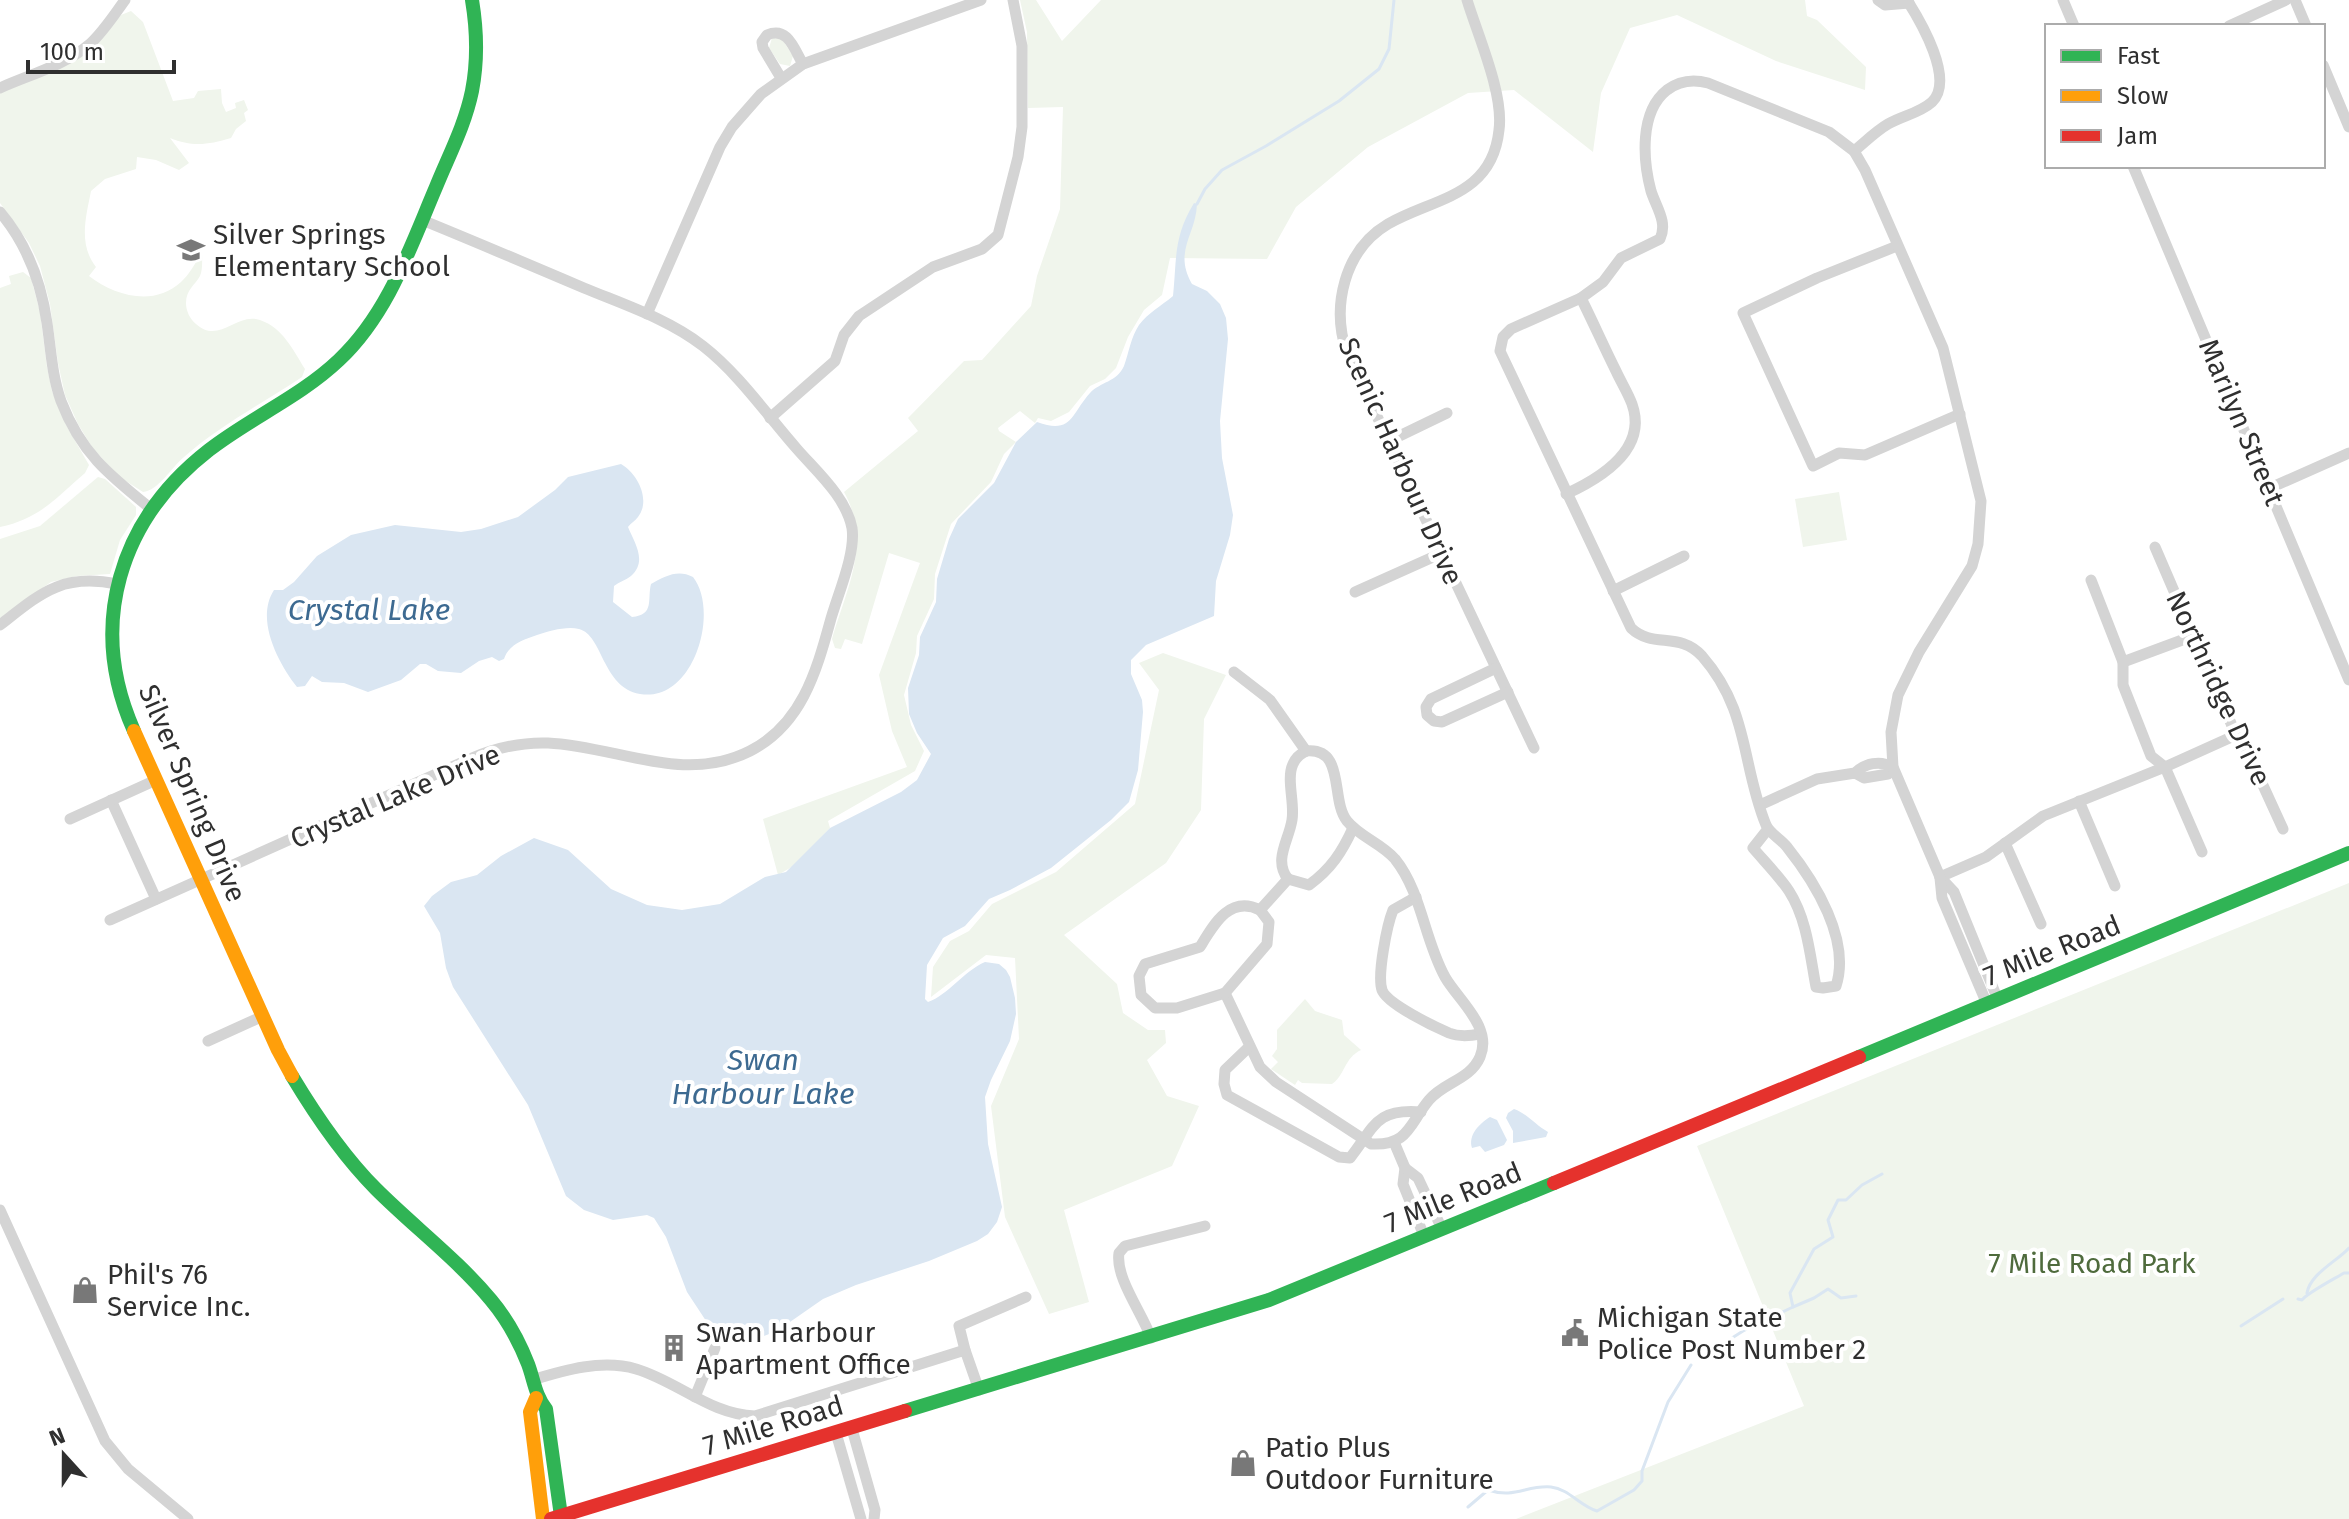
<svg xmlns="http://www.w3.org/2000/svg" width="2349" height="1519" viewBox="0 0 2349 1519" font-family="'Fira Sans',sans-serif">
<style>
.green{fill:#f0f5ec}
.water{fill:#dae6f2}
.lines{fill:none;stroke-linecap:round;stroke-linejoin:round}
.stream{stroke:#dae6f2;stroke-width:3}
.street{stroke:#d4d4d4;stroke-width:11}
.fast{stroke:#30b455;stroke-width:14}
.slow{stroke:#ff9f0a;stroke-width:14}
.jam{stroke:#e5322d;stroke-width:14}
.labels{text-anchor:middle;stroke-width:8;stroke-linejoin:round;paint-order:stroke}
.poi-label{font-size:28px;fill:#2f2f2f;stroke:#fff;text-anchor:start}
.street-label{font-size:28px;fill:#2f2f2f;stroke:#fff}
.park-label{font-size:28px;fill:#4f6b3d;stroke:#fff}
.water-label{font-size:30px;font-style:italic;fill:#3d6a91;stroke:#fff}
</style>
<rect width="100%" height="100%" fill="#fff"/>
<g class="green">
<path d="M 1020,0 L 1036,0 L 1062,41 L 1101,0 L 1805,0 L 1807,16 L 1817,20 L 1866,67 L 1865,90 L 1776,61 L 1677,15 L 1630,28 L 1601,93 L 1593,152 L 1514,90 L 1468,93 L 1368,147 L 1296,207 L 1267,259 L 1170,258 L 1162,295 L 1144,310 L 1128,337 L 1116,368 L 1105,379 L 1090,386 L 1069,412 L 1051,421 L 1038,418 L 1035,423 L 1020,411 L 998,428 L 999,431 L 1016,442 L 1004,454 L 991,482 L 951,524 L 935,574 L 934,599 L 917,636 L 916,653 L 904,695 L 911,725 L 924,751 L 915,771 L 828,821 L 830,828 L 795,865 L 778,875 L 763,819 L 907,767 L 892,731 L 879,675 L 920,563 L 889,553 L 862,644 L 845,639 L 841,649 L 835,648 L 832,639 C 847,587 872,543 844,492 L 918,431 L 908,418 L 964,361 L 982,360 L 1031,306 L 1037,276 L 1060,209 L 1063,107 L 1028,108 L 1027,32 Z"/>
<path d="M 131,11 L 143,22 L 173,101 L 194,98 L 198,91 L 221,89 L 222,103 L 226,112 L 236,108 L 235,103 L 244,100 L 248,110 L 244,113 L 246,121 L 236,129 L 231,138 C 208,145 192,147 170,138 L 189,163 L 179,170 L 156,160 L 137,157 L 136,169 L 105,179 L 91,191 C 86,217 78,244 96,267 L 89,276 C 115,296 154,307 181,282 C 190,274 196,262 202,251 C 202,258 203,270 200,276 C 195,285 186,290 186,303 C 186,311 190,319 196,324 C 219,345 236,312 260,320 C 283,328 293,350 305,369 L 302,377 C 263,403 219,426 184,457 C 172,467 158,491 143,492 L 118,476 L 92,447 L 78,424 L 65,395 L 58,363 L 50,304 L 40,266 L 29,243 L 0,203 L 0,93 L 69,63 L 121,15 Z"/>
<path d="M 772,38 L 782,39 L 793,56 L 790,66 L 780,64 L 769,48 Z"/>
<path d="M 23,272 L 31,278 L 40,312 L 47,367 L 52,391 L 66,425 L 89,465 L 85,473 C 56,498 39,519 0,527 L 0,288 L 11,284 L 9,276 Z"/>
<path d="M 98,477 L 105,479 L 136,507 L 136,515 L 120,540 L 110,574 L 77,576 L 51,582 L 0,618 L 0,539 L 40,526 Z"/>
<path d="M 1839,492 L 1847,540 L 1803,547 L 1795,499 Z"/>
<path d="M 1163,653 L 1226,675 L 1204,719 L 1201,810 L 1166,863 L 1064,935 L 1117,984 L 1123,1013 L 1148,1030 L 1165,1030 L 1166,1043 L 1147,1060 L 1167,1096 L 1199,1106 L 1172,1166 L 1064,1210 L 1089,1302 L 1049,1314 L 1005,1217 L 991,1106 L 1019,1039 L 1015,958 L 986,955 L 931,997 L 933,967 L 950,941 L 969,931 L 992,904 L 1056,872 L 1135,804 L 1159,690 L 1139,663 Z"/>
<path d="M 2349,883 L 2349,1519 L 1516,1519 L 1804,1406 L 1697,1146 Z"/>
<path d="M 1305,999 L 1315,1011 L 1342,1020 L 1344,1035 L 1361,1050 C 1344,1058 1345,1075 1332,1084 L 1302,1083 L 1298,1080 L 1295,1085 L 1271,1069 L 1278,1062 L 1272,1056 L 1277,1049 L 1277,1030 Z"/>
</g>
<g class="water">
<path d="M 1194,203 L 1197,204 C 1196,235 1173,251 1192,284 L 1207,291 L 1220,304 L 1226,318 L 1228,339 L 1220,421 L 1222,458 L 1233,515 L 1230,535 L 1216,581 L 1214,616 L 1146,645 L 1131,660 L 1131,674 L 1142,700 L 1143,712 L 1138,770 L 1129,802 L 1111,820 L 1051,868 L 1010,890 L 989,899 L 965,926 L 943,938 L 927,965 L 925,999 L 928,1002 C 948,995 964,971 985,962 L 999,964 L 1006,970 L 1010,977 L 1015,998 L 1016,1014 L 1010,1041 L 991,1080 L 985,1097 L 988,1144 L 1002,1207 L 997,1222 L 988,1234 L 977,1241 L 929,1261 L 856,1285 L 823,1299 L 777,1331 L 751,1341 L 714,1333 L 687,1292 L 666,1237 L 654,1218 L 647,1215 L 613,1220 L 584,1210 L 566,1196 L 528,1105 L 453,987 L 446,968 L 440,933 L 424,906 L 432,896 L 451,882 L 477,875 L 501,856 L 534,838 L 568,850 L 611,889 L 647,905 L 682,910 L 720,904 L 765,877 L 786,872 L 830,828 L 901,792 L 917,780 L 931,754 L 917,733 L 909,714 L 908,688 L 919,655 L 920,637 L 936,602 L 937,579 L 949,539 L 958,519 L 994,483 L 1016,442 L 1037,422 C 1072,435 1071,414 1090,393 C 1100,382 1117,382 1124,366 C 1129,352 1131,337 1139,325 C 1148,313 1161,306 1173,296 C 1177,258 1173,238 1194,203 Z"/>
<path d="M 621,464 C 638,474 651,500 638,517 C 635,521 631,523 628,527 C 634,542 648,561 631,576 C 626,580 619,582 614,586 L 613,602 L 632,617 C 655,615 647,599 651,584 C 665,576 678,569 693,577 C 720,611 694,703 640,694 C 602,687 603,635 579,629 C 566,626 550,631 537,635 C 523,640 509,644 504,659 L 499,661 L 492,657 L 479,661 L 461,673 L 438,671 L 426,664 L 420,664 L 401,680 L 368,692 L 344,683 L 322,682 L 312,676 L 305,686 L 297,687 C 278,663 255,619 274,590 L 283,590 L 294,582 L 317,556 L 351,535 L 395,525 L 461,532 L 481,529 L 518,517 L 555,490 L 568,477 Z"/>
<path d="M 1514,1109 C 1528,1114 1535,1125 1548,1132 L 1546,1137 L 1513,1143 L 1513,1131 L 1506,1118 L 1508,1113 Z"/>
<path d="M 1490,1117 L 1497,1120 L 1507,1140 L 1504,1145 L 1485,1152 L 1480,1146 L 1472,1148 C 1468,1135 1479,1124 1490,1117 Z"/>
</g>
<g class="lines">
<g class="stream">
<path d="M 1197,204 L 1205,189 L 1222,170 L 1266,146 L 1339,101 L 1379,69 L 1389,49 L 1394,0"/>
<path d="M 2307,1293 C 2310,1274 2336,1262 2349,1248"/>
<path d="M 2298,1299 L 2302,1300 C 2307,1293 2334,1279 2344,1273 L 2349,1273"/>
<path d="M 1793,1307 L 1814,1298 L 1828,1289 L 1841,1298 L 1856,1296"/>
<path d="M 2241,1326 L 2283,1299"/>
<path d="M 1699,1359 L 1743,1331 L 1793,1307 L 1790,1293 L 1814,1249 L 1833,1237 L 1828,1220 L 1838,1200 L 1846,1200 L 1862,1185 L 1882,1174"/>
<path d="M 1468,1507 L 1488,1490 C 1515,1499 1526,1485 1551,1487 C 1569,1489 1580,1506 1597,1511 L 1634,1490 L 1642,1481 L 1642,1471 L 1668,1402 L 1691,1365"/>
</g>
<g class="street">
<path d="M 1467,0 C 1478,36 1504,94 1499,130 C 1492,197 1433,198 1388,224 C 1344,250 1331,307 1347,353 L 1534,748"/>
<path d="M 1878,0 L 1885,5 L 1909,3"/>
<path d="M 2063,0 L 2074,26"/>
<path d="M 2295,0 L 2306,26"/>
<path d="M 2229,26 L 2286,0"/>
<path d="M 2323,65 L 2349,127"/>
<path d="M 781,78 L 763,48 L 762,42 L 767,35 C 788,26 794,49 803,64"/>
<path d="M 0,88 C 29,75 65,65 90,44 C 104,31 114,15 125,0"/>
<path d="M 1854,151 C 1865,142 1876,131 1888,124 C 1902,116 1920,113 1932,102 C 1955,80 1921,22 1907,0"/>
<path d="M 2133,166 L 2349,680"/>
<path d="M 0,212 C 27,244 41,281 47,323 C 51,350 52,376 61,401 C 81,453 109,475 150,508"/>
<path d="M 1897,246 L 1817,278 L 1743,313 L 1813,466 L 1839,453 L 1865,455 L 1960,414"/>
<path d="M 647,314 L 720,147 L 732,127 L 761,94 L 803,64 L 981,0"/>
<path d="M 770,418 L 835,361 L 844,335 L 859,316 L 933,267 L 982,249 L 998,235 L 1018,157 L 1022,127 L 1022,46 L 1013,0"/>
<path d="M 1389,441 L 1447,413"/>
<path d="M 2270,488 L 2349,453"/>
<path d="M 1566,494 C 1601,478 1648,449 1632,404 C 1628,393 1621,382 1616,371 C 1604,347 1593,322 1581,298"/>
<path d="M 2155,547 L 2236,735 L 2245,746 L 2283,829"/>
<path d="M 2091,580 L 2123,662 L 2123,685 L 2151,756 L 2165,767 L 2202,852"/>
<path d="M 1613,591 L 1684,556"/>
<path d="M 1355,592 L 1442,553"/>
<path d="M 0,625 C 41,593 62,573 117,584"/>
<path d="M 2123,662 L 2193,636"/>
<path d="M 1496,668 L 1431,699 L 1426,707 L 1427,715 L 1434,721 L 1442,722 L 1508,692"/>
<path d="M 1234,672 L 1270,700 L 1306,751"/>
<path d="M 111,800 L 156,899"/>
<path d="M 2079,801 L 2115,886"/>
<path d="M 1760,805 L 1817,779 L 1855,773 L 1864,778 L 1888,774 L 1893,767 C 1880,760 1865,763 1855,773"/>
<path d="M 70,819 L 156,780"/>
<path d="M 1768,829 L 1753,848 C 1765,862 1779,876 1789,891 C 1807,919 1810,955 1816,987 L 1823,988 L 1836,986 C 1851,940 1815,882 1787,847 C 1781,839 1770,834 1766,825 C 1741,764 1750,711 1702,656 C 1679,631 1653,649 1631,628 L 1500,351 L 1503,337 L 1511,329 L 1581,298 L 1603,282 L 1621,258 L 1660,239 C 1668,222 1656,207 1651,191 C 1643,161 1639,112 1667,90 C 1679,81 1693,79 1708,83 L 1829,132 L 1854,151 L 1865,170 L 1943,348 L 1981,501 L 1978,544 L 1972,566 L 1919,652 L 1898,695 L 1891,732 L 1893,767 L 1940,877 L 1954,892 L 1998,1000"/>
<path d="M 2005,843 L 2041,924"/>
<path d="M 1940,877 L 1986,857 L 2043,816 L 2165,767 L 2236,735"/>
<path d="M 1940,878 L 1942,898 L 1987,1004"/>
<path d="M 1288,879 C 1273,860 1289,840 1292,820 C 1295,803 1286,779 1293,764 C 1296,757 1300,754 1306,751"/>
<path d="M 1288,879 L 1309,885 C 1331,869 1342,852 1353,828"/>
<path d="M 1416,897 L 1393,910 C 1387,925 1377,975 1382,990 C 1387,1004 1435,1027 1449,1033 C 1459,1037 1470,1036 1480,1034"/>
<path d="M 110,920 L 472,758 C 496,748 522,742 548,743 C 617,746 683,785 750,751 C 801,725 816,673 830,622 C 837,596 856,554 852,528 C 846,497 817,472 797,449 C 767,415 739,374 703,346 C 668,319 625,305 584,288 C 530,265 476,242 422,220"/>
<path d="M 1225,993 L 1260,1067 L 1276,1082 L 1371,1144 C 1409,1146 1409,1124 1429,1100 C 1444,1082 1470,1080 1480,1057 C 1493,1027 1458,1000 1445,977 C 1424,939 1422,893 1395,859 C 1381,843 1360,837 1347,821 C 1330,800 1346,747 1306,751"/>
<path d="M 1225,993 L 1177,1008 L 1155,1008 L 1141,995 L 1139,976 L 1145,964 L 1200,947 C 1214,924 1230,895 1260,910 L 1288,879"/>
<path d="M 1225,993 L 1267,944 L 1269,922 L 1260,910"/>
<path d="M 208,1041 L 263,1016"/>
<path d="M 1249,1047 L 1225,1070 L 1224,1084 L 1227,1095 L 1339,1157 L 1350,1158 C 1374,1128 1375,1108 1421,1112"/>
<path d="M 1394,1142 L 1405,1168 L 1403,1184 L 1424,1236"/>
<path d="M 1405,1168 L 1418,1178 L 1442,1229"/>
<path d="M 0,1210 L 105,1441 L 128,1469 L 188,1519"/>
<path d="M 1151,1338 C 1143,1314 1115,1278 1119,1253 L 1125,1246 L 1205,1226"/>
<path d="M 965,1350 L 959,1326 L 1026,1297"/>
<path d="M 532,1380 C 565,1370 602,1359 636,1369 C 677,1381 711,1415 755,1416 L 965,1350 L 979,1390"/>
<path d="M 695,1397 L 715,1348"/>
<path d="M 852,1429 L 875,1510 L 874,1519"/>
<path d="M 836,1433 L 861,1519"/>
</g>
<g class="fast">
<path d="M 134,731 C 87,625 119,520 209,450 C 250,418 300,397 339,360 C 388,314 410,248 436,187 C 449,155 465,125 472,91 C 478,60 477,30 472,0"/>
<path d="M 1859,1057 L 2349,853"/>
<path d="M 292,1076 C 316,1116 343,1156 376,1189 C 414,1227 457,1259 491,1300 C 507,1319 519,1341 528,1364 C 534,1380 535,1395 546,1409 L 561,1516"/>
<path d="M 905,1411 L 1269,1300 L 1554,1183"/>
</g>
<g class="slow">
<path d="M 134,731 L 278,1050 L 292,1076"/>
<path d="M 536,1398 L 530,1412 L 543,1519"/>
</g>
<g class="jam">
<path d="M 1554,1183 L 1859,1057"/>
<path d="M 551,1519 L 905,1411"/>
</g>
</g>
<defs>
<g id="school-bare" transform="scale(2.16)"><path d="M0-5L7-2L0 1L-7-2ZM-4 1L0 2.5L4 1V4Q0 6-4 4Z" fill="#787878" stroke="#fff" stroke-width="2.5" paint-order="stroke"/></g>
<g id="shop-bare" transform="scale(2.16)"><path d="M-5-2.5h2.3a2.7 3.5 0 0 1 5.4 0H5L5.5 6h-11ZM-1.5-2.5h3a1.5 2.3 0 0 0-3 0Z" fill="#787878" stroke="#fff" stroke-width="2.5" paint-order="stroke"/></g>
<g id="civic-bare" transform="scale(2.16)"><path d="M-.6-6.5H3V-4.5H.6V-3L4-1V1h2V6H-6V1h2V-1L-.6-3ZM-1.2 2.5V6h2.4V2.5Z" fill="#787878" stroke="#fff" stroke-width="2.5" paint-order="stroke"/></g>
<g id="building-bare" transform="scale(2.16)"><path d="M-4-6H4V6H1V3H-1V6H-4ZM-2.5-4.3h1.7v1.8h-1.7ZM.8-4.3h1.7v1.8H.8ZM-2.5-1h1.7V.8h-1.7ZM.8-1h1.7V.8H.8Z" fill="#787878" stroke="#fff" stroke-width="2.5" paint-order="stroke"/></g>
</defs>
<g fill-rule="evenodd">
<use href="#school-bare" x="191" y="250"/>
<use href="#shop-bare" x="85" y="1290"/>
<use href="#civic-bare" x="1575" y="1333"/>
<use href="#building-bare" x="674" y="1348"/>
<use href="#shop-bare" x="1243" y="1463"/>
</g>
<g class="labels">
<g class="poi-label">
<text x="213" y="244">Silver Springs<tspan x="213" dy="32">Elementary School</tspan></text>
<text x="107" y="1284">Phil's 76<tspan x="107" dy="32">Service Inc.</tspan></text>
<text x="1597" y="1327">Michigan State<tspan x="1597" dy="32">Police Post Number 2</tspan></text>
<text x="696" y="1342">Swan Harbour<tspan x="696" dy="32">Apartment Office</tspan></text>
<text x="1265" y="1457">Patio Plus<tspan x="1265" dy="32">Outdoor Furniture</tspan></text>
</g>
<g class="street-label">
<text transform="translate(2242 422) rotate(67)" y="10">Marilyn Street</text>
<text transform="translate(1401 461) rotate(66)" y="10">Scenic Harbour Drive</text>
<text transform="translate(2219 688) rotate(65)" y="10">Northridge Drive</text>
<text transform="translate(193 793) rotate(67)" y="10">Silver Spring Drive</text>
<text transform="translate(395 796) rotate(-23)" y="10">Crystal Lake Drive</text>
<text transform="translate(2052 950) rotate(-22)" y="10">7 Mile Road</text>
<text transform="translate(1453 1197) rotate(-22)" y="10">7 Mile Road</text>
<text transform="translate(773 1425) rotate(-17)" y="10">7 Mile Road</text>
</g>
<g class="park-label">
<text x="2092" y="1273">7 Mile Road Park</text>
</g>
<g class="water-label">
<text x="369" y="620">Crystal Lake</text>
<text x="763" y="1070">Swan<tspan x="763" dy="34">Harbour Lake</tspan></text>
</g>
</g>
<rect x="2045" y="24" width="280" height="144" fill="#ffffff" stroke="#acacac" stroke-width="2"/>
<rect x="2061" y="50" width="40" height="12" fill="#30b455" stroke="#acacac" stroke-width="2"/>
<text x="2117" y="64" font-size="24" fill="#2f2f2f">Fast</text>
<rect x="2061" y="90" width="40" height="12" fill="#ff9f0a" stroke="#acacac" stroke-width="2"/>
<text x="2117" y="104" font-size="24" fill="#2f2f2f">Slow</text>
<rect x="2061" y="130" width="40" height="12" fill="#e5322d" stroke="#acacac" stroke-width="2"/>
<text x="2117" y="144" font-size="24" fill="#2f2f2f">Jam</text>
<g transform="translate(64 1455) rotate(339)" stroke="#ffffff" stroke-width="6" paint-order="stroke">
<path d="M0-6L14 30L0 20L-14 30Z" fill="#2f2f2f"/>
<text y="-12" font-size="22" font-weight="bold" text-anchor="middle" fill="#2f2f2f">N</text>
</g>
<path d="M28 60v12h146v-12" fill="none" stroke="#2f2f2f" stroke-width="4"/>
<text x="40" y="60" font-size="24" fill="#2f2f2f" stroke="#ffffff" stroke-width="6" paint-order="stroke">100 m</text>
</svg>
